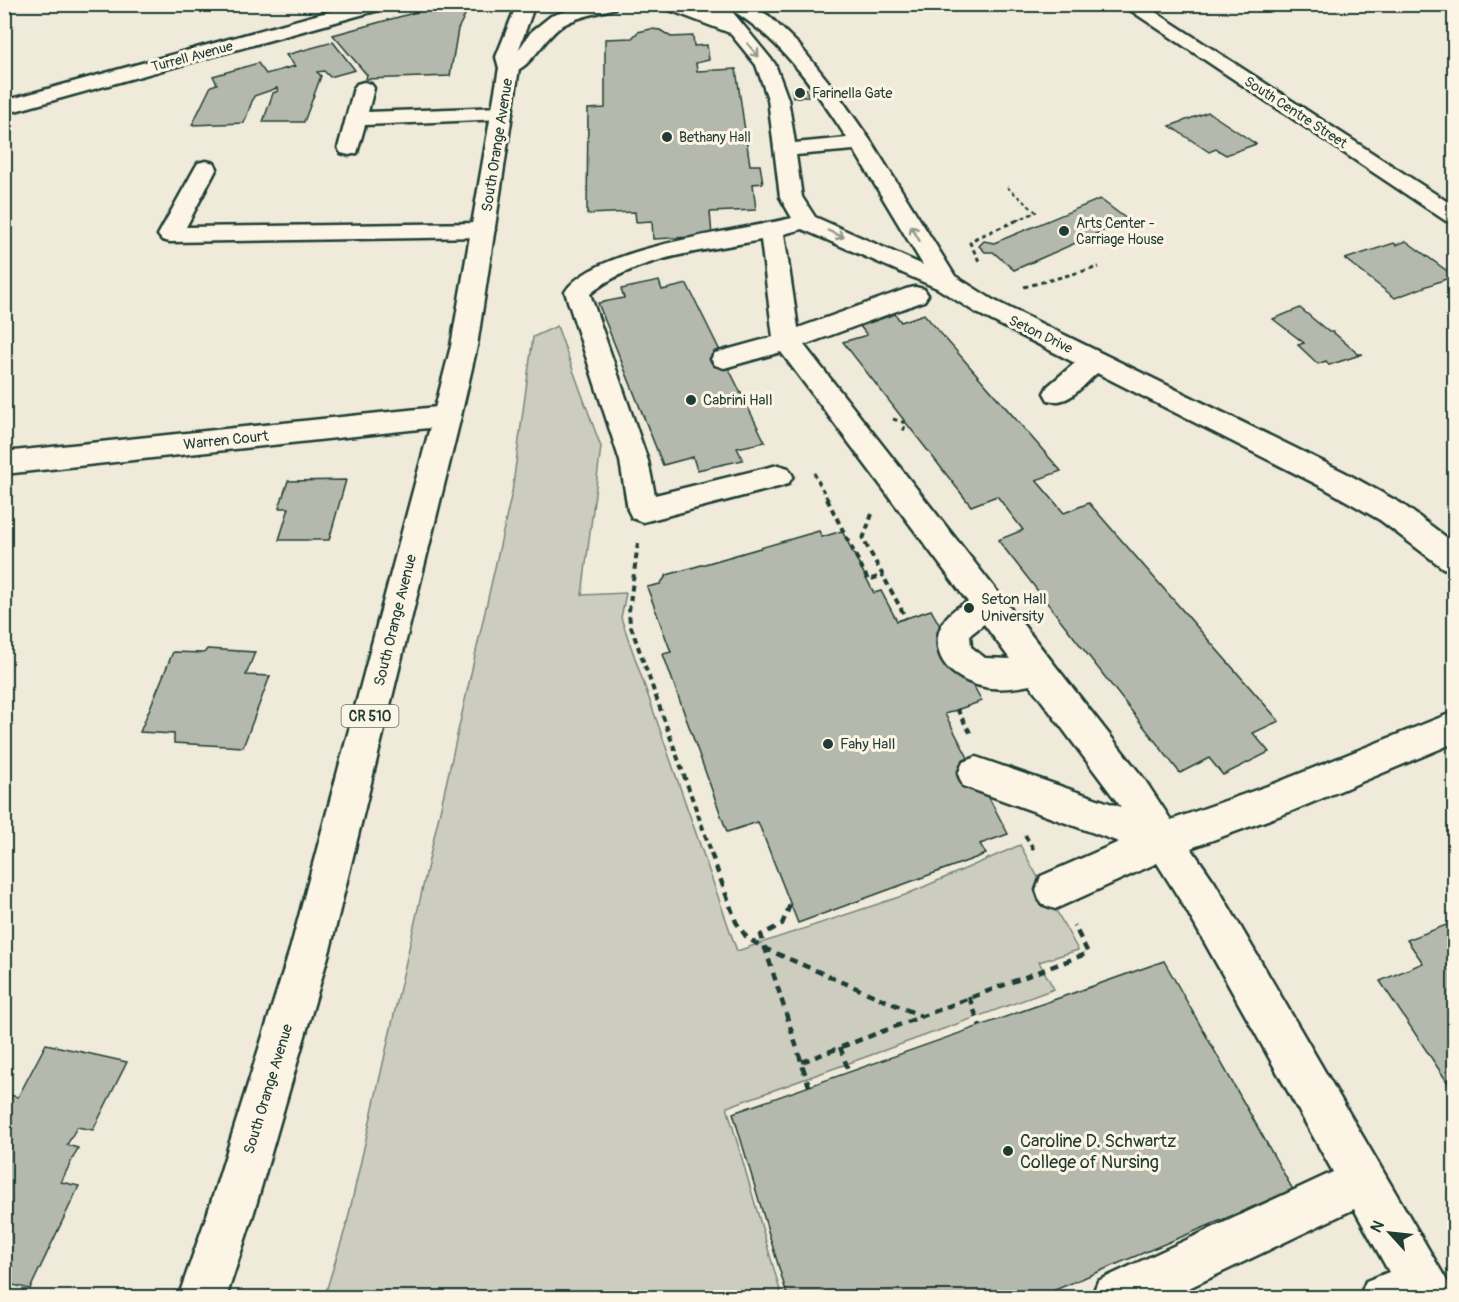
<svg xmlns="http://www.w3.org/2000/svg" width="1459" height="1302" viewBox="0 0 1459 1302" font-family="Pangolin,sans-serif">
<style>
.green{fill:#cccdbf;stroke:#76857a;stroke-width:1.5}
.building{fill:#b5b9ad;stroke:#1f3d34;stroke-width:1.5}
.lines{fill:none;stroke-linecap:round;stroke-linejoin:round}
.minor-casing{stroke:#1f3d34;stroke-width:5}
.major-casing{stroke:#1f3d34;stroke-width:5}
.path-far3{stroke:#1f3d34;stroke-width:2;stroke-dasharray:4 3;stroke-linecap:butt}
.path-far2{stroke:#1f3d34;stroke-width:3;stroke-dasharray:4.5 4;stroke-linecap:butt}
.path-far1{stroke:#1f3d34;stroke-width:4;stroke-dasharray:6 4.5;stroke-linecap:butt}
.path{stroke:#1f3d34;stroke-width:4.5;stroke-dasharray:8 6;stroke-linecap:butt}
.minor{fill:#fcf5e5;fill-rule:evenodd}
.major{fill:#fcf5e5;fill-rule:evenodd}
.oneway{stroke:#8e998c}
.poi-dot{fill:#1f3d34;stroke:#fcf5e5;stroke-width:2}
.labels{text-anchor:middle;stroke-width:6;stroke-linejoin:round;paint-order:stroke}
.far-street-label{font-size:14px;fill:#1f3d34;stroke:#fcf5e5}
.far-poi-label{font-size:14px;fill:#1f3d34;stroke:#fcf5e5;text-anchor:start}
.shield{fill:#fcf5e5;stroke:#617469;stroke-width:1.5}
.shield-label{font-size:14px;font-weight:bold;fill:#1f3d34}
.street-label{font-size:15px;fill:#1f3d34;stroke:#fcf5e5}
.poi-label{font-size:15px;fill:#1f3d34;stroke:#fcf5e5;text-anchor:start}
.near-poi-label{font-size:18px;fill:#1f3d34;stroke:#fcf5e5;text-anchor:start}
</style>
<rect width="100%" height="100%" fill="#efeada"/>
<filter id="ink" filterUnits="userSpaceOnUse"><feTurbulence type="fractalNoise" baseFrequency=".0167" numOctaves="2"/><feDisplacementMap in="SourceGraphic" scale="12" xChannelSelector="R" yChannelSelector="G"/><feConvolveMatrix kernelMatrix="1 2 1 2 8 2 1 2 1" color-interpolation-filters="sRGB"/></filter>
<g filter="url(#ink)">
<path class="green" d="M 557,326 L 601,447 L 582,595 L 626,593 L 621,618 L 737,951 L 905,895 L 1020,845 L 1078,950 L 1039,962 L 1054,989 L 727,1107 L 782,1297 L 324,1298 L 347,1223 L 512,492 L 533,337 Z"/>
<g class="building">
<path d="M 446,4 L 470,5 L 458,29 L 450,76 L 366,79 L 367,75 L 333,35 Z"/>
<path d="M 651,29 L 660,30 L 671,37 L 693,36 L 694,46 L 707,45 L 709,60 L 696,63 L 697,71 L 736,69 L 750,165 L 760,165 L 763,183 L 753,184 L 756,210 L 710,212 L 712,236 L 653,239 L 652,221 L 636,222 L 635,212 L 587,214 L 588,109 L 605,108 L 605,39 L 632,38 L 638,32 Z"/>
<path d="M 333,42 L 355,70 L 330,77 L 324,71 L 317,72 L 321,76 L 304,122 L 263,122 L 273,93 L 278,91 L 277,88 L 254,96 L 244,123 L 192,125 L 211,86 L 217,84 L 213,76 L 258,63 L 266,74 L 295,66 L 286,55 Z"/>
<path d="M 807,89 L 808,97 L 793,97 L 792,90 Z"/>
<path d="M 1208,112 L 1256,144 L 1226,155 L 1216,149 L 1209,152 L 1170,126 Z"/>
<path d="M 1100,199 L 1128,220 L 1014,270 L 993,252 L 985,252 L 979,246 L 984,241 L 994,243 Z"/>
<path d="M 1406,241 L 1454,276 L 1395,298 L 1345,259 L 1394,243 L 1396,245 Z"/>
<path d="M 659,281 L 662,290 L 687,284 L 765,442 L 737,448 L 743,460 L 697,470 L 693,457 L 663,465 L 598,303 L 624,298 L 621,289 Z"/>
<path d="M 1300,308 L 1329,332 L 1333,332 L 1358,354 L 1363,354 L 1329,365 L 1326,361 L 1318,364 L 1298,345 L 1304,343 L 1273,319 Z"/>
<path d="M 895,314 L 901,322 L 924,314 L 1061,471 L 1036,480 L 1064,513 L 1089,503 L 1279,721 L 1253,733 L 1269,752 L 1223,775 L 1209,758 L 1180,773 L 998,540 L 1023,530 L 997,496 L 971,506 L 843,342 L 867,335 L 860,326 Z"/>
<path d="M 346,480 L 329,540 L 279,540 L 289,508 L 279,508 L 288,481 Z"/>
<path d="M 819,531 L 822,537 L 842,531 L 874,593 L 881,591 L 897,621 L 931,610 L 982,701 L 945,714 L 1008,834 L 980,844 L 986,854 L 798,923 L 758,822 L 727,832 L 663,654 L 671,652 L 647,587 L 660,584 L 667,575 Z"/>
<path d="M 207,649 L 255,652 L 246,675 L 270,676 L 243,747 L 174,743 L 174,734 L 140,732 L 173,652 L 204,653 Z"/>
<path d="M 1454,922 L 1454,1092 L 1380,981 L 1423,963 L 1407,940 Z"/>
<path d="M 1164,961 L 1293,1190 L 1036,1298 L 788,1298 L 733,1113 Z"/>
<path d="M 46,1044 L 127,1062 L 93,1130 L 77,1127 L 67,1145 L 78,1148 L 61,1182 L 79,1186 L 30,1289 L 4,1283 L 4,1094 L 18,1097 Z"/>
</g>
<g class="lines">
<g class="minor-casing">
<g id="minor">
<path d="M 356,4 L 388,4 L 386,8 L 4,114 L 4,101 Z"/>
<path d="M 587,4 L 617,4 L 615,8 C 599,13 580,16 565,24 C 543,35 528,79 502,72 L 499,68 L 517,52 L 531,32 L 551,16 Z"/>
<path d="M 662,4 L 691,4 L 712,12 L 707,4 L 749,4 L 769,16 L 799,45 L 835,90 L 872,143 L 955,276 L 993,300 L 1344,472 L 1402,504 L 1454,543 L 1454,571 L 1443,568 L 1380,520 L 1324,488 L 1097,373 C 1082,386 1069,406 1048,400 L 1044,393 L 1048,386 L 1075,363 L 975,312 L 937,288 L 802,229 L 784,234 L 798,328 L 906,289 L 915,287 L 924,289 L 928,295 L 924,301 L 804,345 L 1144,779 L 1171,820 L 1276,783 L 1454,712 L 1454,743 L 1292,811 L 1191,848 L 1215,883 L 1447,1281 L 1454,1298 L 1359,1298 L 1366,1281 L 1389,1272 L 1354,1209 L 1168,1298 L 1091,1298 L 1098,1281 L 1333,1172 L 1187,911 L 1157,863 L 1055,909 L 1041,904 L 1036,890 L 1041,876 L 1119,842 L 963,786 L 958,774 L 963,762 L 976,757 L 1121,807 L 1030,685 C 1006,690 983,691 961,678 C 926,659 932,616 968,602 L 781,352 L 724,368 L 715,365 L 711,359 L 715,353 L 773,337 L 761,240 C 705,251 635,256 590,294 L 648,461 L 655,495 L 778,465 L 788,468 L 793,476 L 788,484 L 778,487 L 643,522 L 632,518 L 628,510 L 620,461 L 565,292 C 593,247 739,231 792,218 L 780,197 L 768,99 L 756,65 L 730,33 L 664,8 ZM 730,9 C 782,40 814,88 847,138 L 795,143 L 788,99 L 775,64 ZM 854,150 L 923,265 L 815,217 L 802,197 L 796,155 ZM 984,624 L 1010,659 L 985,658 L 971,647 L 970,635 Z"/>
<path d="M 1121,4 L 1143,4 L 1454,206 L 1454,223 L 1446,221 Z"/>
<path d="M 364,82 L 371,84 L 374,88 L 368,112 L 502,107 L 509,109 L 512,113 L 509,117 L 502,119 L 365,125 L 357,153 L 349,155 L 341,153 L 338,148 L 354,88 L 357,84 Z"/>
<path d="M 206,161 L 214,163 L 217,168 L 186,227 L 483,223 L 491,225 L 495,230 L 491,235 L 483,237 L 170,242 L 162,240 L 158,235 L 195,168 L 198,163 Z"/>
<path d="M 447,406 L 457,409 L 461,416 L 457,423 L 447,426 L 4,474 L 4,452 Z"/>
</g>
</g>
<g class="major-casing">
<path id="major" d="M 517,4 L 535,4 L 516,57 L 519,68 L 477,346 L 461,416 L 331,946 L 254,1212 L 226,1298 L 178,1298 L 208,1212 L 291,946 L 433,416 L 451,346 L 499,68 L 496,57 Z"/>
</g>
<path class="path-far3" d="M 1007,187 L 1036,212 L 1015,221"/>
<g class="path-far2">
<path d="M 979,261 L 970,243 L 976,238 L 1018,220"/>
<path d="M 1024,287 L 1099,267"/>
<path d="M 893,419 L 906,423 L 903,431"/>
<path d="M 814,473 L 828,500"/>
</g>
<g class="path-far1">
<path d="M 827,499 L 868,580 L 884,575"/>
<path d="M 872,514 L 863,539 L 906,618"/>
<path d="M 638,543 L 629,611 L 630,624 L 712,854"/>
<path d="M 957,709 L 972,736"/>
<path d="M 1025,835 L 1035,852"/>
</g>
<g class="path">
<path d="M 711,853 L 736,922 L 747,938 L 766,949 L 921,1016"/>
<path d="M 790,905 L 782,924 L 761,935 L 809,1086"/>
<path d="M 969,997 L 980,1026"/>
<path d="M 840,1047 L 849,1072"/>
<path d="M 802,1062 L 1088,953 L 1074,925"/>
</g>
<use href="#minor" class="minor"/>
<use href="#major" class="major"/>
</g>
<defs><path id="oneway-shaft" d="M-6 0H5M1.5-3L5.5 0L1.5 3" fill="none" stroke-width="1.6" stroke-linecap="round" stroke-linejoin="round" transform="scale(1.5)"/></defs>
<g class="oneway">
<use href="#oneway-shaft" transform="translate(753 50) rotate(50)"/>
<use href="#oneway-shaft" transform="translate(915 233) rotate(-120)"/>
<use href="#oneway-shaft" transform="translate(836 234) rotate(23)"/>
</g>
</g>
<g class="poi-dot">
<circle cx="800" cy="93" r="6"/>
<circle cx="667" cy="137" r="6"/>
<circle cx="1064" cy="231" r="6"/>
<circle cx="691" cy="400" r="6"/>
<circle cx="969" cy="608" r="6"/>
<circle cx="828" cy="744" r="6"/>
<circle cx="1008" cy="1151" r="6"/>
</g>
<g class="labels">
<g class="far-street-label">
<text transform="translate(192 56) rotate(-15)" y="5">Turrell Avenue</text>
<text transform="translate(1296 112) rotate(33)" y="5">South Centre Street</text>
<text transform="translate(1041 334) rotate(26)" y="5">Seton Drive</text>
</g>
<g class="far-poi-label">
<text x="812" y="98">Farinella Gate</text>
<text x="679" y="142">Bethany Hall</text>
<text x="1076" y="228">Arts Center -<tspan x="1076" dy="16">Carriage House</tspan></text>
</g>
<rect class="shield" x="341.5" y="705" width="57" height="22" rx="4.5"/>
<g class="shield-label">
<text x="370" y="721">CR 510</text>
</g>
<g class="street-label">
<text transform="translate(497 145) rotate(-81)" y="5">South Orange Avenue</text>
<text transform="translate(226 440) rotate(-6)" y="5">Warren Court</text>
<text transform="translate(395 620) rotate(-76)" y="5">South Orange Avenue</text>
<text transform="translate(268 1089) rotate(-73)" y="5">South Orange Avenue</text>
</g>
<g class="poi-label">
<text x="703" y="405">Cabrini Hall</text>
<text x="981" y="604">Seton Hall<tspan x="981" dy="17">University</tspan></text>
<text x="840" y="749">Fahy Hall</text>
</g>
<g class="near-poi-label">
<text x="1020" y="1147">Caroline D. Schwartz<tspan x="1020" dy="21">College of Nursing</tspan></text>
</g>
</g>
<rect width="1459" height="1302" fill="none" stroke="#fcf5e5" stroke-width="24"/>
<rect x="12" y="12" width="1435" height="1278" fill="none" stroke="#1f3d34" stroke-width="2" filter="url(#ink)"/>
<g transform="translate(1390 1233) rotate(297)" stroke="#fcf5e5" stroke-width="4.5" paint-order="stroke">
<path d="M0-4.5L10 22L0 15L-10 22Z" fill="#1f3d34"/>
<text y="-9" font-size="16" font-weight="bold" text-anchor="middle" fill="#1f3d34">N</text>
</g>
</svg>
